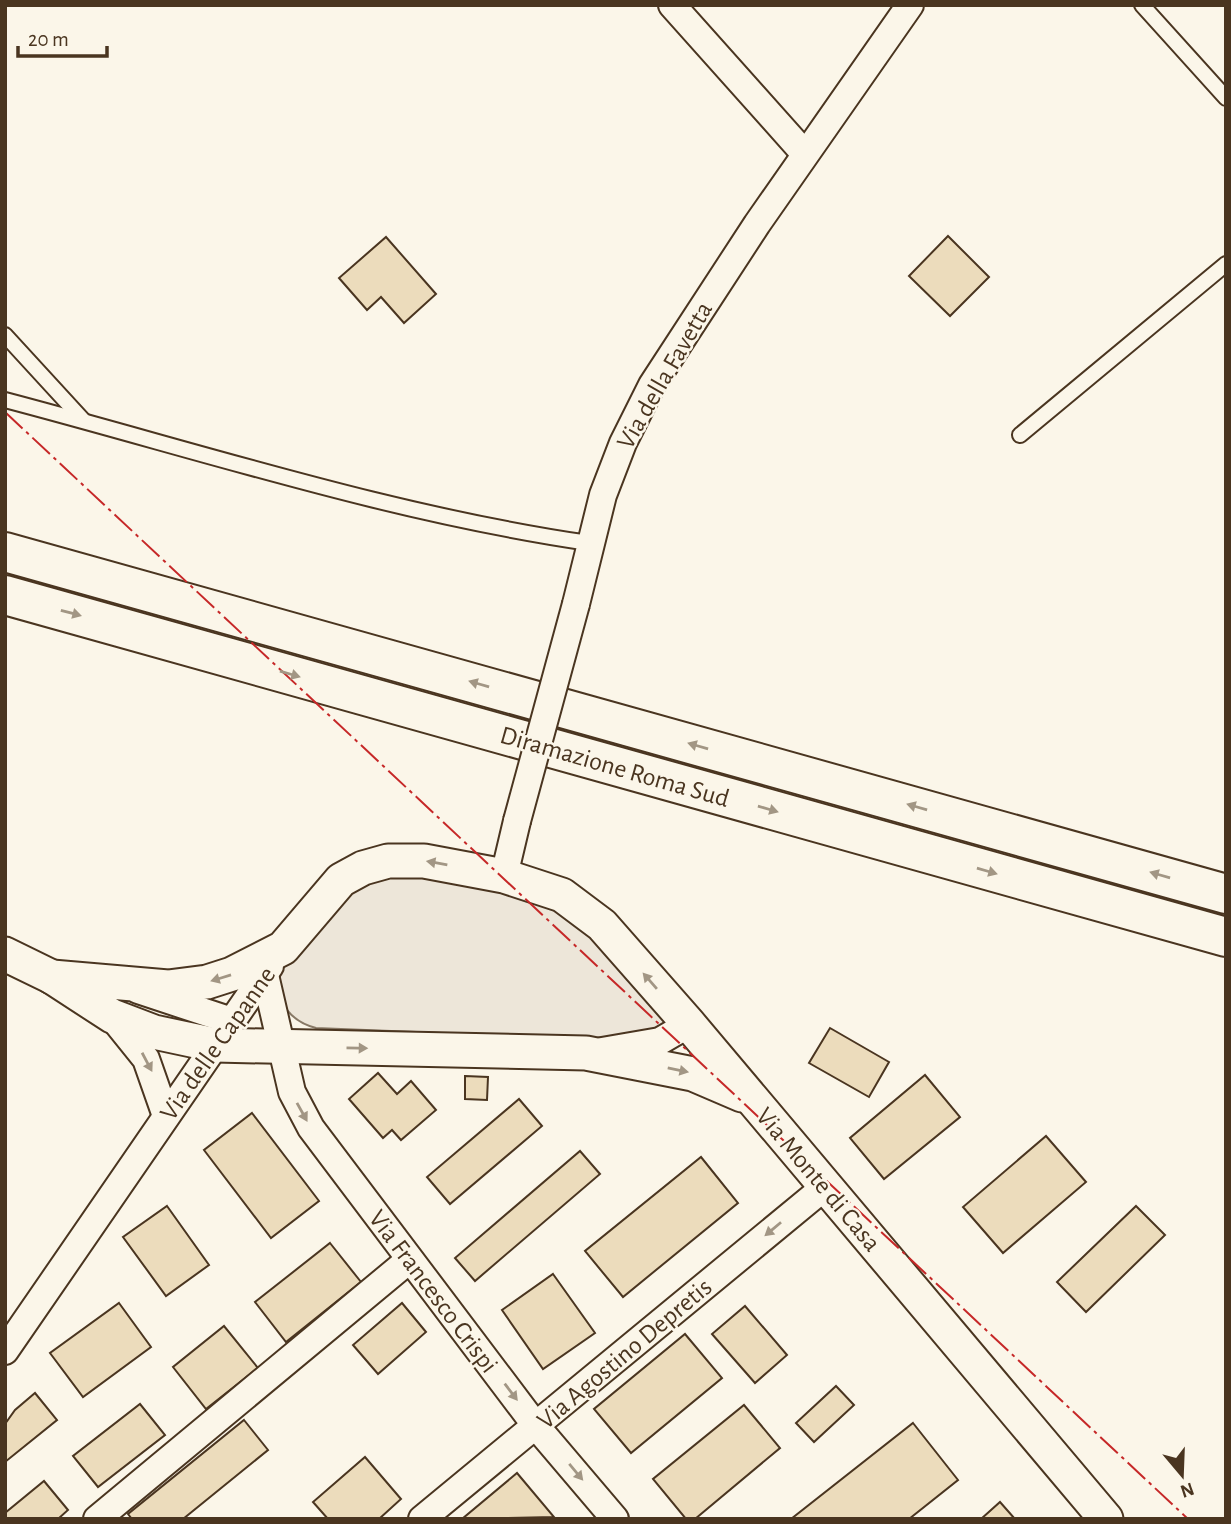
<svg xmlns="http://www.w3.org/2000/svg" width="1231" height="1524" viewBox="0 0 1231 1524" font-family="'Alegreya Sans',sans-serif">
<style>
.green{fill:#ede6d9;stroke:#887966;stroke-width:2}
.building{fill:#ecdcbc;stroke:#4a3520;stroke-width:2}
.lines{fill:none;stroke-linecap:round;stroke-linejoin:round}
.service-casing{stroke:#4a3520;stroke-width:18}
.minor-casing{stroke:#4a3520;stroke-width:30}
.tertiary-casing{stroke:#4a3520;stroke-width:37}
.motorway-casing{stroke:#4a3520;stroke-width:42}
.service{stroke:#fbf6e9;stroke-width:14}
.minor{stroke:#fbf6e9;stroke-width:26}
.tertiary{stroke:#fbf6e9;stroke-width:33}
.motorway{stroke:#fbf6e9;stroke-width:38}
.minor-bridge-casing{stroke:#4a3520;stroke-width:30;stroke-linecap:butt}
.minor-bridge{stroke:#fbf6e9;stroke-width:26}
.power{stroke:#c62828;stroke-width:2;stroke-dasharray:24 5 3.5 5;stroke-linecap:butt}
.oneway{fill:#a29684}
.labels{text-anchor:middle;stroke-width:5;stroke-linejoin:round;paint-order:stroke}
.street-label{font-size:26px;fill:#4a3520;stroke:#fbf6e9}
</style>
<rect width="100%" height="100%" fill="#fbf6e9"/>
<path class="green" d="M 406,875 L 513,892 L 575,920 L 672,1025 L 630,1036 L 592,1039 L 316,1028 C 289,1021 281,1004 273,980 L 291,953 L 359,882 Z"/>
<g class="building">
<path d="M 948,236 L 989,277 L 950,316 L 909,276 Z"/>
<path d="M 386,237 L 436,294 L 404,323 L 381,297 L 367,310 L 339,278 Z"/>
<path d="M 830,1028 L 889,1062 L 869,1097 L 809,1063 Z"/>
<path d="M 378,1073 L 397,1094 L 411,1081 L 436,1110 L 401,1140 L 392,1130 L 383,1138 L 349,1099 Z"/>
<path d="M 925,1075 L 960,1117 L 884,1179 L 850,1138 Z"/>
<path d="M 465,1076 L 488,1077 L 487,1100 L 465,1099 Z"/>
<path d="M 519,1099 L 542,1126 L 450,1204 L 427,1177 Z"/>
<path d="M 252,1113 L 319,1201 L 271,1238 L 204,1150 Z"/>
<path d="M 1046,1136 L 1086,1182 L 1003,1253 L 963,1207 Z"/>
<path d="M 580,1151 L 600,1174 L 475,1281 L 455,1258 Z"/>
<path d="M 701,1157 L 738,1203 L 623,1297 L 585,1251 Z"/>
<path d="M 167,1206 L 209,1265 L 166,1296 L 123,1237 Z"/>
<path d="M 1136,1206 L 1165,1235 L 1086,1312 L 1057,1282 Z"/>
<path d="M 330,1243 L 361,1282 L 286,1342 L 255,1302 Z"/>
<path d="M 553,1274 L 595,1333 L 543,1369 L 502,1310 Z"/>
<path d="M 119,1303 L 151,1347 L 83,1397 L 50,1353 Z"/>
<path d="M 402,1303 L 426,1332 L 378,1374 L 353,1345 Z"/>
<path d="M 745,1306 L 787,1355 L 755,1383 L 712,1334 Z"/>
<path d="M 224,1326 L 258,1368 L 206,1409 L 173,1367 Z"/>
<path d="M 685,1334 L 722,1378 L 631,1453 L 594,1409 Z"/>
<path d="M 836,1386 L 854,1405 L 814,1442 L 796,1423 Z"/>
<path d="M 35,1393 L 57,1420 L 5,1462 L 5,1424 L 15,1410 Z"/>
<path d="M 140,1404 L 165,1435 L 98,1487 L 73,1456 Z"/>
<path d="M 744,1405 L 780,1448 L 695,1519 L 686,1519 L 653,1479 Z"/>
<path d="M 244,1420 L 268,1450 L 183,1519 L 132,1519 L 128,1514 Z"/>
<path d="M 913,1423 L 958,1480 L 909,1519 L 791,1519 Z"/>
<path d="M 365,1457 L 401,1499 L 379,1519 L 328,1519 L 313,1502 Z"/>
<path d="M 517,1473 L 554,1517 L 462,1519 Z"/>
<path d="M 44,1481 L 68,1510 L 58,1519 L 5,1519 L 5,1513 Z"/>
<path d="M 1000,1502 L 1015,1519 L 981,1519 Z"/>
</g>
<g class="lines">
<g class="service-casing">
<g id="service">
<path d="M 1142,5 L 1226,98"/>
<path d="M 5,335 L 83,420"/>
<path d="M 5,400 C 199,451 390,514 589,543"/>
<path d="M 1020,435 L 1226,264"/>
</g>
</g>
<g class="minor-casing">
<g id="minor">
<path d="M 672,5 L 805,154"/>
<path d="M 576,604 L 603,495 L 623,443 L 652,385 L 757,224 L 910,5"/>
<path d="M 504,876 L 517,821"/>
<path d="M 265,975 L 292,1092 L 311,1128 L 536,1426 L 615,1519"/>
<path d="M 138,990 L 232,1021"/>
<path d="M 113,1018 L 146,1059 L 166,1116"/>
<path d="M 602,1051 L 660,1041 L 689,1024"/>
<path d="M 5,1351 L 270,966"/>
<path d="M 97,1519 L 409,1260"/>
<path d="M 422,1519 L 826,1186"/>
</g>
</g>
<g class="tertiary-casing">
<g id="tertiary">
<path d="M 5,954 L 52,977 L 112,1016 L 154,1032 L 215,1045 L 586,1053 L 693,1074 L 742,1095"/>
<path d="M 52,977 L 168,987 L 207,982 L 232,974 L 283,948 L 341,880 L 363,868 L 388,861 L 424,861 L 504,876 L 562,895 L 602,925 L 689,1024 L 1106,1519"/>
</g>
</g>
<g class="motorway-casing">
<g id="motorway">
<path d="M 5,552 L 1226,894"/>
<path d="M 5,595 L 1226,937"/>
</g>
</g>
<use href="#service" class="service"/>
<use href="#minor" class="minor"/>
<use href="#tertiary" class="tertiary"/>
<use href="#motorway" class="motorway"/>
<g class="minor-bridge-casing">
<path id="minor-bridge" d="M 517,821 L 576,604"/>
</g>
<use href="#minor-bridge" class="minor-bridge"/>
<path class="power" d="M 5,412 L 1188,1519"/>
</g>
<defs><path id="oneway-solid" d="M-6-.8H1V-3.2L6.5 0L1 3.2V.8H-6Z" transform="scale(1.75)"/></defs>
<g class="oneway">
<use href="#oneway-solid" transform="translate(71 613) rotate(15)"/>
<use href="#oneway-solid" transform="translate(290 674) rotate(16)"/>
<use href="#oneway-solid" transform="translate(479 684) rotate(-164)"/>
<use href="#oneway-solid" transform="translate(698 746) rotate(-164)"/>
<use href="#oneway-solid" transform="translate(917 807) rotate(-164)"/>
<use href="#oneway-solid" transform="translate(768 809) rotate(16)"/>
<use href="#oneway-solid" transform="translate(437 863) rotate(-170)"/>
<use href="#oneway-solid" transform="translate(987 871) rotate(16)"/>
<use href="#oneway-solid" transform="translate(1160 875) rotate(-164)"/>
<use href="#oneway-solid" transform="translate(221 978) rotate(163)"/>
<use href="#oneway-solid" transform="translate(650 981) rotate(-131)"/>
<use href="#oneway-solid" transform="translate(357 1048) rotate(1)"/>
<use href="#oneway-solid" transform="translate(147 1062) rotate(62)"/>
<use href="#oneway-solid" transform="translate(678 1070) rotate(12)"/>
<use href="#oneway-solid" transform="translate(302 1112) rotate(61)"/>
<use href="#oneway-solid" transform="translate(773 1229) rotate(140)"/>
<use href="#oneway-solid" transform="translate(511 1392) rotate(53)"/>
<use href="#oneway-solid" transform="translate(576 1472) rotate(50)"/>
</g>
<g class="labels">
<g class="street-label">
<text transform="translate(664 375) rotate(-60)" y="9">Via della Favetta</text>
<text transform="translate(615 766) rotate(16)" y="9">Diramazione Roma Sud</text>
<text transform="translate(217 1043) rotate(-55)" y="9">Via delle Capanne</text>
<text transform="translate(819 1179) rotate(50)" y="9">Via Monte di Casa</text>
<text transform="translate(434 1291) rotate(53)" y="9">Via Francesco Crispi</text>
<text transform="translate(624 1353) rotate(-40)" y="9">Via Agostino Depretis</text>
</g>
</g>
<rect width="1231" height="1524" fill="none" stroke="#4a3520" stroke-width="14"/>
<g transform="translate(1182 1475) rotate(161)" stroke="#fbf6e9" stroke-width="5" paint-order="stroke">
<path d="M0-5L12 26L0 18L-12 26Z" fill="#4a3520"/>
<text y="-10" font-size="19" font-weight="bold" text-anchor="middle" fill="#4a3520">N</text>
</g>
<path d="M18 46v10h89v-10" fill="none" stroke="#4a3520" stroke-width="3.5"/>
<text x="28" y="46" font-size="21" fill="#4a3520" stroke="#fbf6e9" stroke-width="5" paint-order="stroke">20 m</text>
</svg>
